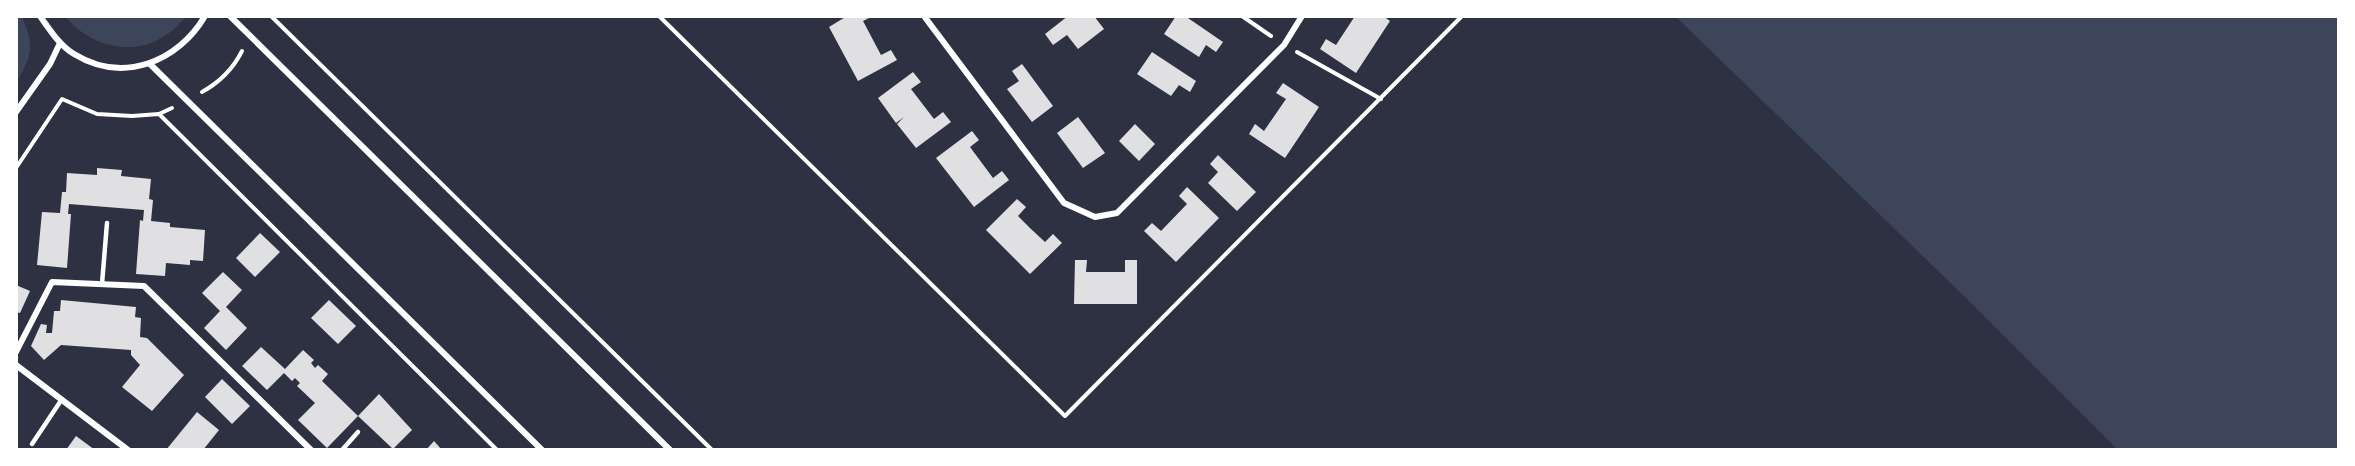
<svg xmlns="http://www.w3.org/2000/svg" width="2355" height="466" viewBox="0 0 2355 466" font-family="'Roboto Serif',serif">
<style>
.green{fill:#3c4559}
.building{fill:#e0e0e3}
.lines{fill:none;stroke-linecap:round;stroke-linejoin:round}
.path{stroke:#fff;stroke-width:4}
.service{stroke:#fff;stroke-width:4.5}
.minor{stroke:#fff;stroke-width:6}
</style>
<rect width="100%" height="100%" fill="#2d3142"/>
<g class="green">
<path d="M 17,16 L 22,17 C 34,45 33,54 17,81 Z"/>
<path d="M 66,17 L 186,17 C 181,22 175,29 169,33 C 136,58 91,48 66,17 Z"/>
<path d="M 1676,17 L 2338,17 L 2338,449 L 2117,449 L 1967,299 Z"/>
</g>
<g class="building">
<path d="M 847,16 L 873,16 L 863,21 L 881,55 L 891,50 L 897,60 L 858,81 L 829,27 Z"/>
<path d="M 1068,16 L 1094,16 L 1104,29 L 1078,49 L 1067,35 L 1053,45 L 1045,34 Z"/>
<path d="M 1176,16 L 1185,16 L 1223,42 L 1216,52 L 1206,45 L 1199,57 L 1164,34 Z"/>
<path d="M 1355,16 L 1383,16 L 1390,21 L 1356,73 L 1320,49 L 1326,39 L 1336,45 Z"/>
<path d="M 1152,52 L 1196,81 L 1190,92 L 1179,85 L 1171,96 L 1137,74 Z"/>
<path d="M 1022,64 L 1053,106 L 1032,122 L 1007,89 L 1019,81 L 1012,71 Z"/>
<path d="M 913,72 L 921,82 L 911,89 L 934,119 L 943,112 L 951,122 L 916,148 L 897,124 L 904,117 L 896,123 L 878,98 Z"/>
<path d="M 1283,83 L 1319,107 L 1285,158 L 1249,134 L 1255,124 L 1264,131 L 1286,99 L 1276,93 Z"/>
<path d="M 1078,117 L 1105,153 L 1083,168 L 1057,133 Z"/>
<path d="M 1135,124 L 1155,144 L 1139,161 L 1119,141 Z"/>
<path d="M 972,131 L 979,140 L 970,147 L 993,178 L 1002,171 L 1009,180 L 974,207 L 936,158 Z"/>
<path d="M 1218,155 L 1256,192 L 1237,211 L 1208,183 L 1218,172 L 1210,164 Z"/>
<path d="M 97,168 L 122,170 L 121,176 L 151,179 L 149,199 L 153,200 L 151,221 L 170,223 L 170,227 L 205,230 L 203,261 L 190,260 L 190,265 L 166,263 L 165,276 L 136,274 L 140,220 L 143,221 L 144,210 L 69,204 L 68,214 L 71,214 L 67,268 L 37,265 L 42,212 L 60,213 L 62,192 L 66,192 L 67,173 L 97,175 Z"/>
<path d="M 1187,187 L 1219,218 L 1176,262 L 1144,231 L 1152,223 L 1161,231 L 1187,204 L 1179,196 Z"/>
<path d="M 1017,199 L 1026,207 L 1018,216 L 1031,229 L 1045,242 L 1053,234 L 1062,243 L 1030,274 L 986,230 Z"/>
<path d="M 260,233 L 280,252 L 255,277 L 236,258 Z"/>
<path d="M 1075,260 L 1087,260 L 1086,272 L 1125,272 L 1125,260 L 1137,260 L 1137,304 L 1074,304 Z"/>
<path d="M 223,272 L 242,290 L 226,307 L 247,328 L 226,350 L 204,328 L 220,311 L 202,293 Z"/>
<path d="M 16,285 L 30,291 L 20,313 L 16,312 Z"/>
<path d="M 61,300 L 136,307 L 135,317 L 141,318 L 140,337 L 147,338 L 184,375 L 152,411 L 122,387 L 140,365 L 131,355 L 131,350 L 61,345 L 44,360 L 31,346 L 41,324 L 47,325 L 46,333 L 52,333 L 54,311 L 60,311 Z"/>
<path d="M 329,300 L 356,326 L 338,344 L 311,318 Z"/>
<path d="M 261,347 L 285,369 L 303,350 L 314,360 L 311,363 L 315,368 L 318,365 L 328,374 L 322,381 L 358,416 L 327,448 L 298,420 L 315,403 L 297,386 L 300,383 L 295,378 L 292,381 L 284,373 L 267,390 L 242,366 Z"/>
<path d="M 222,379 L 250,406 L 232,424 L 205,397 Z"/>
<path d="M 379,394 L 412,430 L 393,449 L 358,416 Z"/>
<path d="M 197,412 L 219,430 L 203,450 L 166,450 Z"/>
<path d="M 76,436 L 95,450 L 66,450 Z"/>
<path d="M 434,441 L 442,450 L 426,450 Z"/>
</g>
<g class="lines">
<g class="path">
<path d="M 271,16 L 712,450"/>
<path d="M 659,16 L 1065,416 L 1462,16"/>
<path d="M 1242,16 L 1271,36"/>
<path d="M 1297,52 L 1381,99"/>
<path d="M 202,92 C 220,82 233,69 242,51"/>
<path d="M 159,114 L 172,108"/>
<path d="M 16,168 L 62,99 L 97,114 L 132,116 L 159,114 L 497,450"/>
</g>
<g class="service">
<path d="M 102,284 L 107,223"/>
<path d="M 32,444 L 62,399"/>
<path d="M 342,450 L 358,432"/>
</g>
<g class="minor">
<path d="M 40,16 C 50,30 60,46 74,54 C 123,84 178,62 205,16"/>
<path d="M 230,16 L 670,450"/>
<path d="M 924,16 L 1064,203 L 1095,217 L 1117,213 L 1284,45 L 1302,16"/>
<path d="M 150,64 L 542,450"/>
<path d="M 16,112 L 50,64 L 60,43"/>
<path d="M 16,352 L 52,282 L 144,286 L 311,450"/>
<path d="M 16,365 L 128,450"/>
</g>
</g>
<rect width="2355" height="466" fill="none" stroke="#ffffff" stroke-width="36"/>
</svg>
